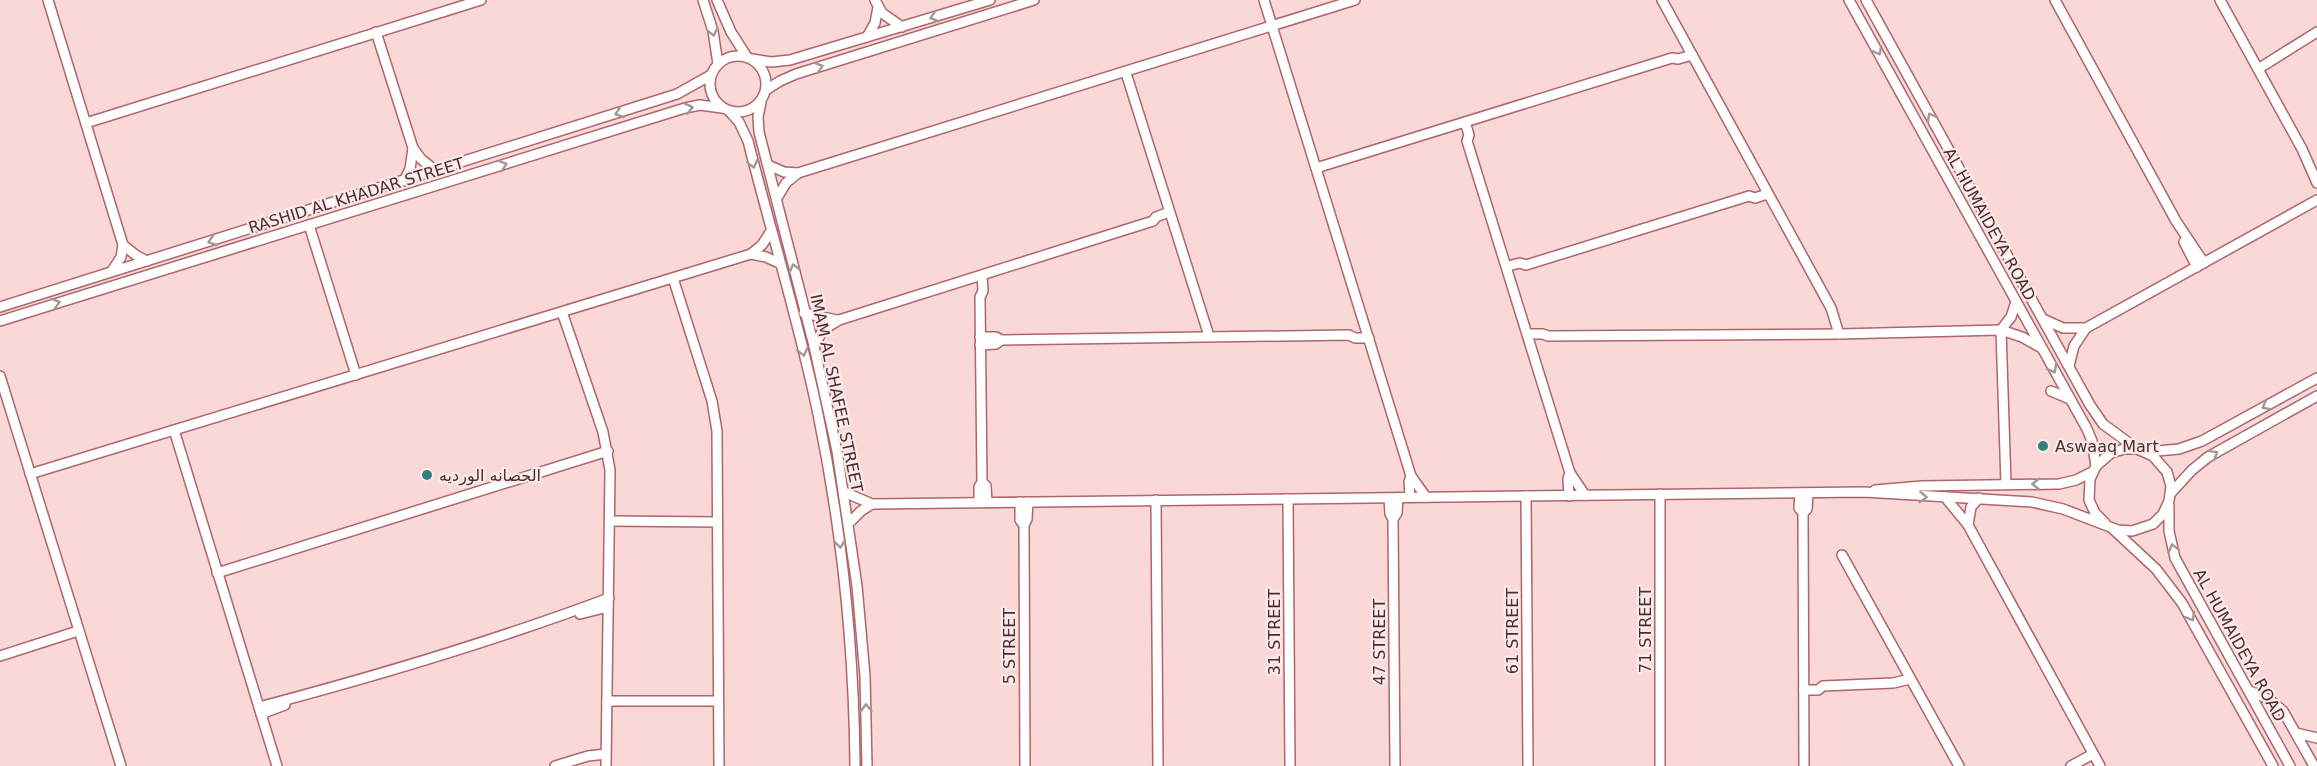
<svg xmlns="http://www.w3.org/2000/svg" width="2317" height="766" viewBox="0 0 2317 766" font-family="'DejaVu Sans',Vazirmatn,sans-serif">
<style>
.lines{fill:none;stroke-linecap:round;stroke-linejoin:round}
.minor-casing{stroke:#af6569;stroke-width:12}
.minor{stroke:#fff;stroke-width:9}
.oneway{stroke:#a69696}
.poi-dot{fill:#357e80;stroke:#fbeaea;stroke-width:2}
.labels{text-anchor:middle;stroke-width:4.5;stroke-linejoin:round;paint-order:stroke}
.street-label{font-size:16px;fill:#4d2c2e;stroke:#fbeaea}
.poi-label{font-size:16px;fill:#4d2c2e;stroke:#fbeaea;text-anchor:start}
</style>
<rect width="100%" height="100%" fill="#fad8d8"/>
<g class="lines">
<g class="minor-casing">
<g id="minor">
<path d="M 48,0 L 123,245 L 121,257 L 112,271"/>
<path d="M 703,0 L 713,31 L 718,64"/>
<path d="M 717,0 L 731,32 L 747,57"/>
<path d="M 875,0 L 882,13 L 902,27"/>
<path d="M 1264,0 L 1411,476 L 1426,497"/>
<path d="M 1662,0 L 1831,308 L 1839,334"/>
<path d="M 1849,0 L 2087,429 L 2092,441 L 2096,466"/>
<path d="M 1866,0 L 2090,405 L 2103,424 L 2137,449"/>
<path d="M 2055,0 L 2176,221 L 2204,263"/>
<path d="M 2220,0 L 2302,149 L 2317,183"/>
<path d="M 376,32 L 413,148 L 410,169 L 404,181"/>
<path d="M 867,37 L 875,23 L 878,7"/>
<circle cx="738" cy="84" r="28"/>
<path d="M 752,59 L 771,62 L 790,60 L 990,0"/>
<path d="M 2258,69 L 2317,32"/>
<path d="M 1126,73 L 1209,336"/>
<path d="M 766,90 L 780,81 L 796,74 L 1034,0"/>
<path d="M 761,102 L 758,117 L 759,132 L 814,346 L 837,451 L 857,586 L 865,676 L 867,766"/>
<path d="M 730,112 L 739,122 L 748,141 C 771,232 799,322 818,414 C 842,530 854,648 855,766"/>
<path d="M 1465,122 L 1469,135 L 1467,141 L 1570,473 L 1585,495"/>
<path d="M 86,123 L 481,0"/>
<path d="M 413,148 L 421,159 L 436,171"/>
<path d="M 768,165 L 784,172 L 798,173"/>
<path d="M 1316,168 L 1672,58 L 1678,59 L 1692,55"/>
<path d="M 777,198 L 786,183 L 798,173 L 1355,0"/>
<path d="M 309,225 L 356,375"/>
<path d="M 2184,242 L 2197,267"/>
<path d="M 123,245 L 137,256 L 147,261"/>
<path d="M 751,254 L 766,257 L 779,263"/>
<path d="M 1508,266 L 1520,263 L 1526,265 L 1749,196 L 1755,198 L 1767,194"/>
<path d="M 673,278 L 712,401 L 717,431 L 719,766"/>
<path d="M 0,307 L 677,94 L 711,75"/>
<path d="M 562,312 L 603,432 L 610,470 L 606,766"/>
<path d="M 804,313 L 837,320"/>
<path d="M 2043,319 L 2063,328 L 2086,328 L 2317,200"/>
<path d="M 0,321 L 685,108 L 700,105 L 722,108"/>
<path d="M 1527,334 L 1543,334 L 1548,336 L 1839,334 L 2001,330 L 2022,337 L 2040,347"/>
<path d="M 980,337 L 996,337 L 1001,340 L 1349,335 L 1355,338 L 1369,338"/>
<path d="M 980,345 L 996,344 L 1001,340"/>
<path d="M 814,346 L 823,330 L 839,320 L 1153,221 L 1156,217 L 1169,212"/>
<path d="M 2069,366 L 2074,346 L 2086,328"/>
<path d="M 0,376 L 121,766"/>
<path d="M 2051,391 L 2070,399"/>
<path d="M 174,430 L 277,766"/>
<path d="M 2146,452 L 2179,449 L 2202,441 L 2317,378"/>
<path d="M 30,474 L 751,254 L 762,245 L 771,231"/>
<path d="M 982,482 L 986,486 L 987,502"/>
<path d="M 2006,484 L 2001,330 L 2011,317 L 2016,302"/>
<path d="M 1875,490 L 1922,486 L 2059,484 L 2076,480 L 2092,472"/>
<path d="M 844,492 L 872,504 L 1864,492 L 2032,502 L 2063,509 L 2118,530 L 2132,531 L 2153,524 L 2163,514 L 2169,501 L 2171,486 L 2167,472 L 2153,456 L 2137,449 L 2124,449 L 2111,453 L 2096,466 L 2090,479 L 2089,500 L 2095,513 L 2105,523"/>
<path d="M 1800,493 L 1799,508 L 1803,513 L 1804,766"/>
<path d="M 2171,493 L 2192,470 L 2208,457 L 2317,396"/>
<path d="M 1526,496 L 1528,766"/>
<path d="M 1569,496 L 1568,479 L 1570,473"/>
<path d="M 1410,497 L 1409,482 L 1411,476"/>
<path d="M 1945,497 L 1968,525 L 2100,766"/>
<path d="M 1389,498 L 1390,514 L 1393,519"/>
<path d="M 1288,499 L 1290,766"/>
<path d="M 1156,500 L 1158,766"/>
<path d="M 979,502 L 979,487 L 982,482 L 980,297 L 983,291 L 982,275"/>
<path d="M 1020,502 L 1020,520 L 1024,525"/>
<path d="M 2169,506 L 2169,531 L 2175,558 L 2290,766"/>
<path d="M 1803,513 L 1807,509 L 1808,493"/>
<path d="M 610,521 L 717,522"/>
<path d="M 849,523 L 861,511 L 872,504"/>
<path d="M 1968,525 L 1971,507 L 1979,498"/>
<path d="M 2113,529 L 2156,569 L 2182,603 L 2273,766"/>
<path d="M 1842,555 L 1959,766"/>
<path d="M 217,573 L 608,451"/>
<path d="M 580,614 L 608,607"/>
<path d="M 0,656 L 78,631"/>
<path d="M 1804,690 L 1818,690 L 1823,686 L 1893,683 L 1910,679"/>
<path d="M 2248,690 L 2270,700 L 2283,711 L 2314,766"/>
<path d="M 607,701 L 718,701"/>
<path d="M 259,707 C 377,676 494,641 609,598"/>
<path d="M 261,714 L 285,705"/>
<path d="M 2296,733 L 2317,738"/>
<path d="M 555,766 L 588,756 L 606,754"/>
<path d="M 1025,766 L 1024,525 L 1027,519 L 1028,502"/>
<path d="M 1395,766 L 1393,519 L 1397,513 L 1398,498"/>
<path d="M 1660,766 L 1660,494"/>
<path d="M 2071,766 L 2093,754"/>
</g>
</g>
<use href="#minor" class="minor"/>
</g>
<defs><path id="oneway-chevron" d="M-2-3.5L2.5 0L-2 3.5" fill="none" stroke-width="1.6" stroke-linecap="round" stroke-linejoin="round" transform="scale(1.5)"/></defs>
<g class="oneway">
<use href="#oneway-chevron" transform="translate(934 17) rotate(163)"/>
<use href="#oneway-chevron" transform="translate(713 32) rotate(76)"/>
<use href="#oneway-chevron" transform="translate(1878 51) rotate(61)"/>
<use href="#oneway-chevron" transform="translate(819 67) rotate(-17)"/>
<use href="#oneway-chevron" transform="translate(689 108) rotate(-13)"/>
<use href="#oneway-chevron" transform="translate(619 113) rotate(162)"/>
<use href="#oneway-chevron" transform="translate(1931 117) rotate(-119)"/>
<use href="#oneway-chevron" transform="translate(753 164) rotate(76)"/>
<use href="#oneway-chevron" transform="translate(503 165) rotate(-17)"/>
<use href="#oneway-chevron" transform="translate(212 241) rotate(163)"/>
<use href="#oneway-chevron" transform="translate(794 268) rotate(-104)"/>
<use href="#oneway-chevron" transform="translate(56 303) rotate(-17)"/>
<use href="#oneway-chevron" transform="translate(803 352) rotate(77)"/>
<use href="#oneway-chevron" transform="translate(2053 369) rotate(61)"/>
<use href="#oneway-chevron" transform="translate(2266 406) rotate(151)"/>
<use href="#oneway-chevron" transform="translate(2214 454) rotate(-31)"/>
<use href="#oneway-chevron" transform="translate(2036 484) rotate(-179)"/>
<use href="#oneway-chevron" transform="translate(1923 497) rotate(2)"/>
<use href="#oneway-chevron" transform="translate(840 544) rotate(83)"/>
<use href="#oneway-chevron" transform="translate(2173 548) rotate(-104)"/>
<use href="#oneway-chevron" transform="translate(2191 617) rotate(60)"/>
<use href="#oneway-chevron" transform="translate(866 708) rotate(-92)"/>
</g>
<g class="poi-dot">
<circle cx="2043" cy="446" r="6"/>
<circle cx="427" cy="475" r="6"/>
</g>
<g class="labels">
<g class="street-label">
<text transform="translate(356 195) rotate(-17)" y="6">RASHID AL KHADAR STREET</text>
<text transform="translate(1990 224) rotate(61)" y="6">AL HUMAIDEYA ROAD</text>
<text transform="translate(837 393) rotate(78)" y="6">IMAM AL SHAFEE STREET</text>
<text transform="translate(1645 630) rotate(-90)" y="6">71 STREET</text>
<text transform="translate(1512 631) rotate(-90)" y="6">61 STREET</text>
<text transform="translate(1274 632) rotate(-90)" y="6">31 STREET</text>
<text transform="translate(1379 642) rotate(-90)" y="6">47 STREET</text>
<text transform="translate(2240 645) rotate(61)" y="6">AL HUMAIDEYA ROAD</text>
<text transform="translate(1009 646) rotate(-90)" y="6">5 STREET</text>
</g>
<g class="poi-label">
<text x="2055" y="452">Aswaaq Mart</text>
<text x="439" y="481">الحصانه الورديه</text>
</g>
</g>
</svg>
